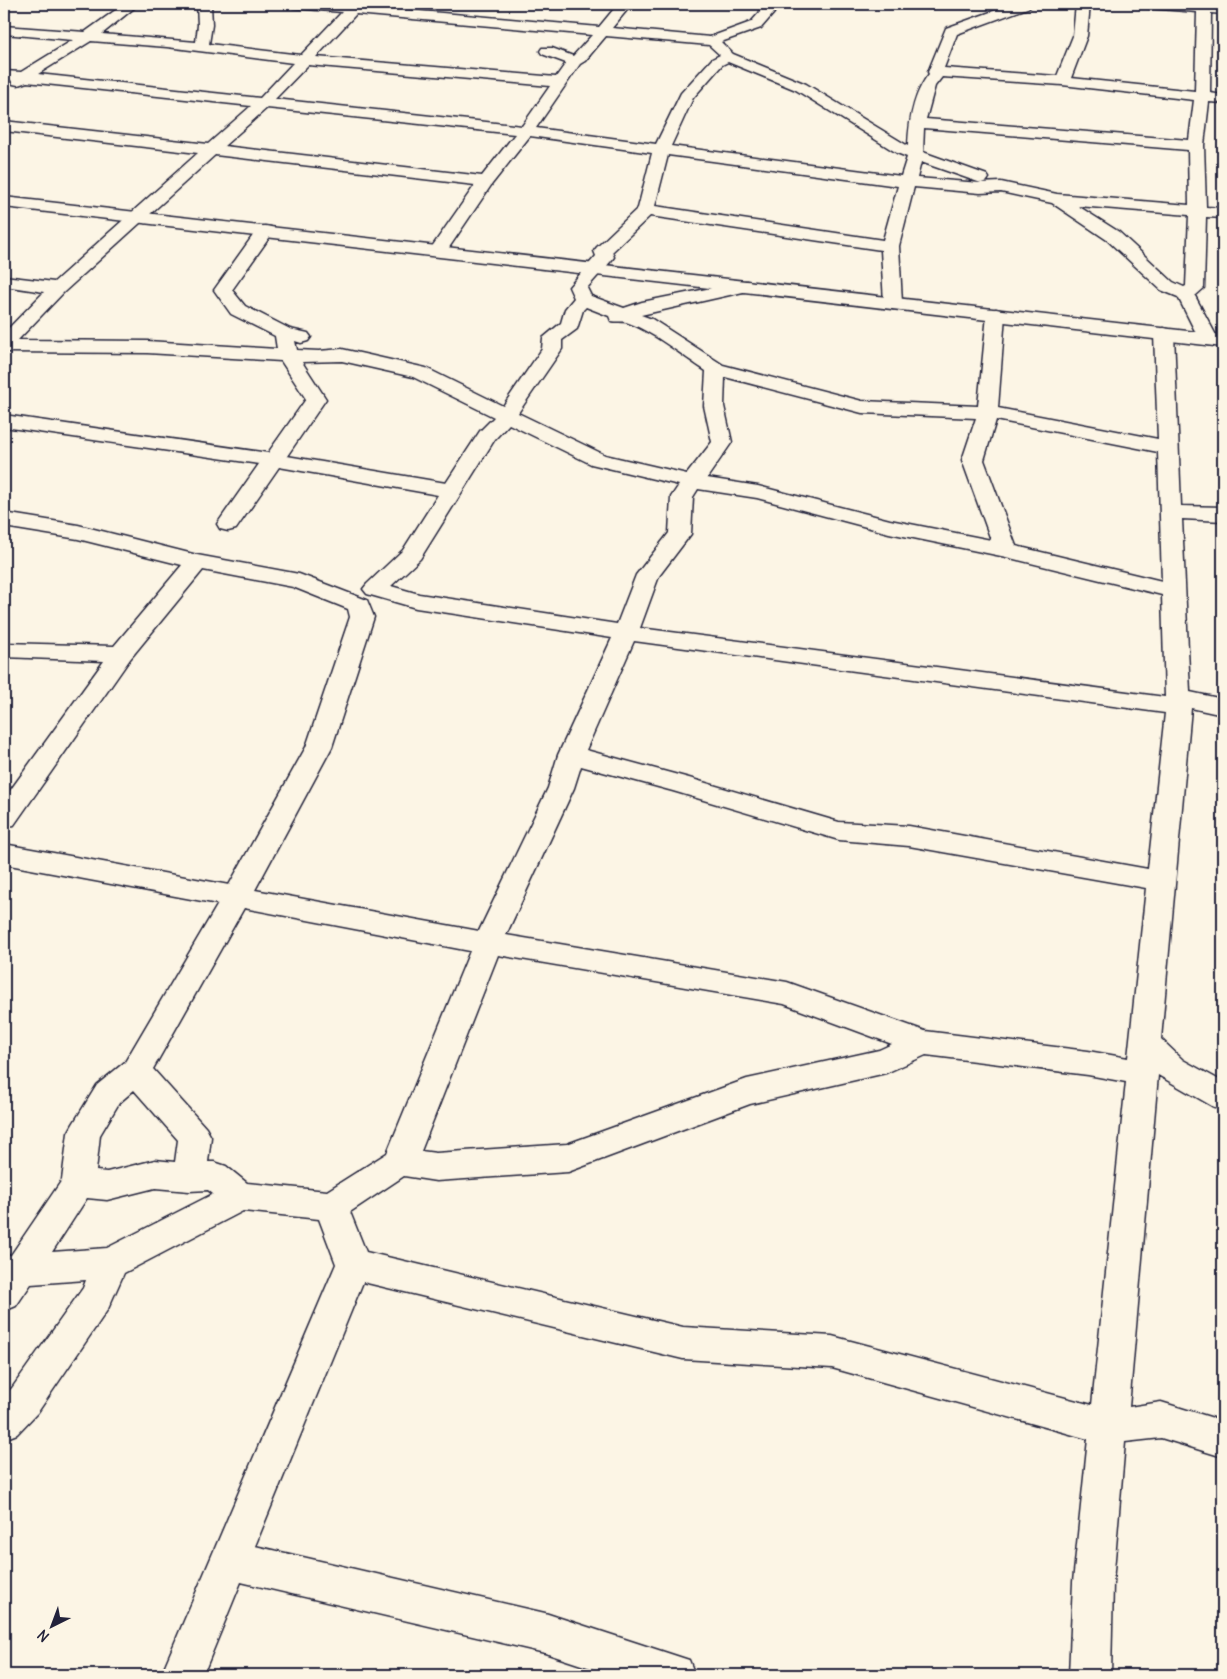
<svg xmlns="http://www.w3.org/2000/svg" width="1227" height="1679" viewBox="0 0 1227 1679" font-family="Delius,sans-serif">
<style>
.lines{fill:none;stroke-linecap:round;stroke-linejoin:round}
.street-casing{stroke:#22223b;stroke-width:3}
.secondary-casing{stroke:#22223b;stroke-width:3}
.street{fill:#fcf5e5;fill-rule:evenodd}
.secondary{fill:#fcf5e5;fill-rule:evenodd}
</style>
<rect width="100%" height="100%" fill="#fcf5e5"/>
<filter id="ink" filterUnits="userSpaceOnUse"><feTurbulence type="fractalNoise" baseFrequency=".02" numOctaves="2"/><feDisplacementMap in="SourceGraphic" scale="10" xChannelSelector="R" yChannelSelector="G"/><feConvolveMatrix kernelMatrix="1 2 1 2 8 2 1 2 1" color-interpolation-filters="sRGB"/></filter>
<g filter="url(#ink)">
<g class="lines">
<g class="street-casing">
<path id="street" d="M 124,4 L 139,4 L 102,34 L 196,42 L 198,25 L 197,4 L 211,4 L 212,25 L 209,44 L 301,55 L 342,12 L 294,8 L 289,7 L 287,4 L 365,4 L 363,6 L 599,27 L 618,4 L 632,4 L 612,28 L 710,37 L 751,22 L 760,12 L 759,4 L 773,4 L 774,13 L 761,28 L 721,42 L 733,54 L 806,84 L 908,146 C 909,121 913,94 929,74 L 928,72 L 946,28 L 1013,4 L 1032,4 L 1030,7 L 957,34 L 944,68 L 1057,76 L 1073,36 L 1076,4 L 1090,4 L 1087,36 L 1071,78 L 1195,91 L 1197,12 L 1148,8 L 1141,4 L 1211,4 L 1223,6 L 1223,14 L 1211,13 L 1210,93 L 1223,95 L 1223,103 L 1209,102 L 1204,145 L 1206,207 L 1223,208 L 1223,218 L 1206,217 L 1204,288 L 1195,296 L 1218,339 L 1215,343 L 1208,345 L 1201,343 L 1178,297 L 1161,290 L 1107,240 L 1052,203 L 1001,192 L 980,193 L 914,187 L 899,246 L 902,303 L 900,307 L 893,309 L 886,307 L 884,303 L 881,250 L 650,216 L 612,252 L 614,257 L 611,261 L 587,288 L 591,296 L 624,308 L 642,302 L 746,281 L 752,282 L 755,286 L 752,290 L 641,315 L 652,319 L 723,365 L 862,401 L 978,406 L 987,315 L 989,311 L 996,309 L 1003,311 L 1005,315 L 998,408 L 1158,439 L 1154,334 L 1157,330 L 1164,328 L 1171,330 L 1174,334 L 1181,506 L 1223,507 L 1223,521 L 1182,519 L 1190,692 L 1223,699 L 1223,715 L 1191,708 L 1161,1039 L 1183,1060 L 1223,1082 L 1223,1110 L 1212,1106 L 1158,1075 L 1129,1407 L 1161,1402 L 1223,1421 L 1223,1457 L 1161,1438 L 1125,1442 L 1113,1582 L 1111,1675 L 1069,1675 L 1073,1582 L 1088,1439 L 832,1368 L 683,1359 L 363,1282 L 255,1546 L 545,1613 L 689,1660 L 695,1675 L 612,1675 L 545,1653 L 241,1582 L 203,1675 L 161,1675 L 336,1264 L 319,1219 L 243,1211 L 124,1273 L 108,1309 L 38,1412 L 17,1434 L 4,1439 L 4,1396 L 12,1388 L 83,1288 L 86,1280 L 31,1284 L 16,1306 L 4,1311 L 4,1256 L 11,1255 L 62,1180 L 68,1133 L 73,1124 L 97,1085 L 125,1062 L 218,904 L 4,864 L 4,844 L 229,885 L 306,747 L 350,617 L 348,609 L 293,587 L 203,570 L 130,659 L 14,825 L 4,827 L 4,799 L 104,661 L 4,657 L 4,643 L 114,646 L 182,565 L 78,539 L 4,527 L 4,513 L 78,525 L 197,555 L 299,574 L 367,600 L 374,617 L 332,747 L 255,890 L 479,931 L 548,788 L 558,755 L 612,638 L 416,608 L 367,594 L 363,589 L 367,584 L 403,550 L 438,495 L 279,467 L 236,529 L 228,531 L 220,529 L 217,524 L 259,464 L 4,427 L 4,415 L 268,453 L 306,399 L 281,361 L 147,353 L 4,352 L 4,333 L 44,292 L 4,286 L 4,276 L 54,282 L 198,153 L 4,131 L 4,121 L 208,144 L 251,106 L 27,82 L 18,85 L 13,84 L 11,80 L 4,79 L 4,71 L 21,72 L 73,40 L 4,34 L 4,26 L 85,32 ZM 356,14 L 592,35 L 573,56 L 552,48 L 542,48 L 540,51 L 542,54 L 566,63 L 556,77 L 316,57 ZM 606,36 L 709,45 L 720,55 L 712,59 L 681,93 L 656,144 L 536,128 L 580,64 L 585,61 ZM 91,41 L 167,47 L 293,63 L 260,98 L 38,74 ZM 728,62 L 796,90 L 897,153 L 907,157 L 901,176 L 671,146 L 693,98 L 722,65 ZM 308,65 L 550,86 L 522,126 L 275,99 ZM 942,77 L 1062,85 L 1194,100 L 1189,140 L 926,119 L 935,86 ZM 267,108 L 515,134 L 482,176 L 224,146 ZM 924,128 L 1188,150 L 1189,205 L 1057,194 L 1001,182 L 980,183 L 917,178 L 921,162 L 981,183 L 987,181 L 989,178 L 987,175 L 923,152 ZM 530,136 L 652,153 L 638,208 L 597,247 L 594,251 L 596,256 L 569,287 L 574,298 L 565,309 L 561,323 L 543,338 L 542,349 L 503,406 L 426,368 L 342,349 L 319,351 L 297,350 L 295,341 L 301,343 L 308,341 L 311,337 L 308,333 L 290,329 L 245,306 L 232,290 L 274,231 L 271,227 L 265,226 L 259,227 L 214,290 L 231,314 L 275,336 L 277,349 L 147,341 L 18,340 L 64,292 L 215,155 L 475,185 L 429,251 L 432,255 L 438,256 L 444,255 L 492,184 ZM 668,155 L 898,186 L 883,240 L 655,206 ZM 1078,206 L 1189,215 L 1186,286 L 1184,287 L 1173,282 L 1119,232 ZM 586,307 L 609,316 L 611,321 C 617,322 622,321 626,322 C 651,330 683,356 706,371 L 704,406 L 712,442 L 687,474 L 605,455 L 518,413 L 562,349 L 562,340 L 577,329 L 583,310 ZM 342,361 L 413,377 L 494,417 L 480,431 L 446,483 L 287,456 L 326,399 L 302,362 ZM 725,377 L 862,413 L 976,418 L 962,460 L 991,540 L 890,520 L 758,486 L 707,478 L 732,442 L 724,406 ZM 996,420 L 1158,452 L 1162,581 L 1016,546 L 984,460 ZM 509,424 L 591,464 L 679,485 L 671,497 L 669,533 L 636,575 L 617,624 L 419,594 L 391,586 L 420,559 L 495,439 ZM 698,489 L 757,498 L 889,533 L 1006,557 L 1162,595 L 1165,697 L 640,628 L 659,576 L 691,534 L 693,497 ZM 634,641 L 1165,713 L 1148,869 L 909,826 L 839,822 L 689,778 L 586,750 ZM 581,766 L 673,791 L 839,840 L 909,846 L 1146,888 L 1128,1058 L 1088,1051 L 925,1031 L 787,982 L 506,935 L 574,788 ZM 244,908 L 470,951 L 387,1153 L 327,1191 L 247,1183 L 226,1166 L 214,1162 L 208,1162 L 211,1137 L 206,1128 L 153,1069 ZM 498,955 L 784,1004 L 892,1044 L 879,1050 L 747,1079 L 567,1144 L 436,1153 L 421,1151 ZM 926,1055 L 1088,1075 L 1126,1082 L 1092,1405 L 832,1336 L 683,1327 L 366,1252 L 350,1212 L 404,1176 L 436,1181 L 568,1172 L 750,1104 L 886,1073 ZM 134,1090 L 178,1140 L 175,1162 L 155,1160 L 107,1172 L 96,1171 L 100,1135 L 119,1103 ZM 155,1188 L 189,1191 L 208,1190 L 213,1194 L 107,1248 L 52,1252 L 87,1198 L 107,1200 Z"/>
</g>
<g class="secondary-casing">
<path id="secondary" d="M 4,197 L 1223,335 L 1223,347 L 4,207 Z"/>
</g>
<use href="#street" class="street"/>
<use href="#secondary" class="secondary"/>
</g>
</g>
<rect width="1227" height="1679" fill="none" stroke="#fcf5e5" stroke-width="20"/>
<rect x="10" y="10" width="1207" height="1659" fill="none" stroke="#22223b" stroke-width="2" filter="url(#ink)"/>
<g transform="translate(52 1626) rotate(222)" stroke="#fcf5e5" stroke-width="4" paint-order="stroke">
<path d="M0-4L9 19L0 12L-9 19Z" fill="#22223b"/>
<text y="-8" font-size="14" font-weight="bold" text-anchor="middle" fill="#22223b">N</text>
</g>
</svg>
